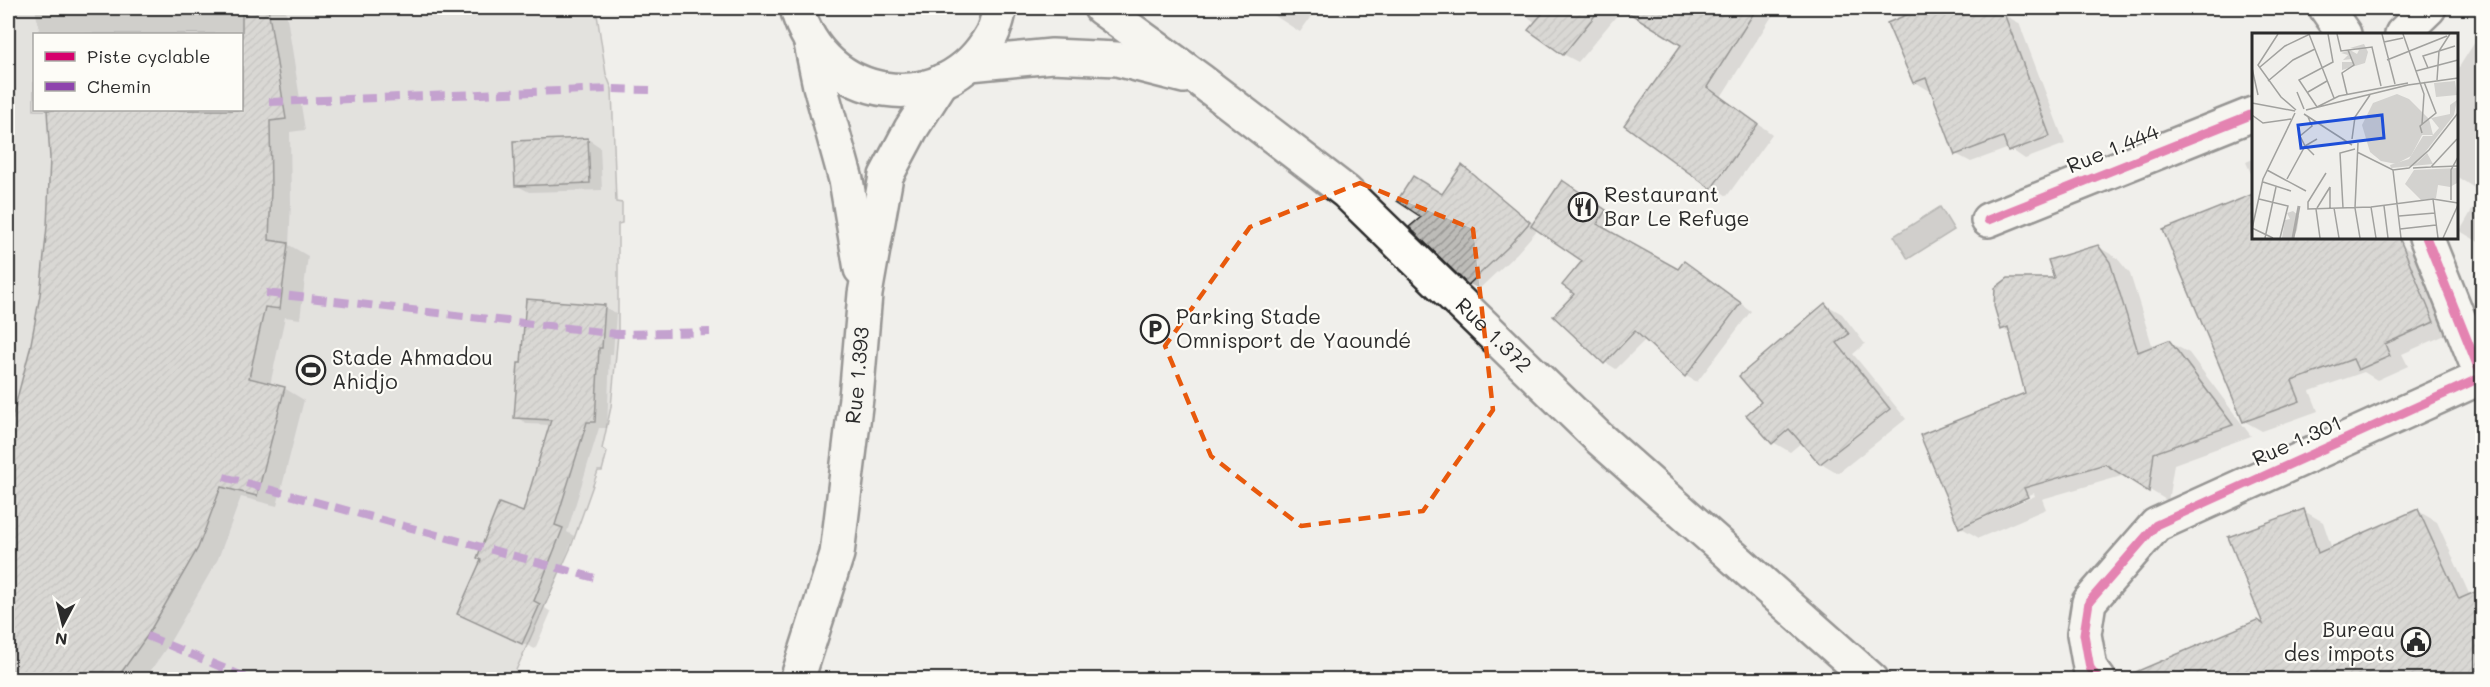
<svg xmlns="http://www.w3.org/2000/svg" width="2490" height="687" viewBox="0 0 2490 687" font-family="Mali,sans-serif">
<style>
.pitch{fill:#d3d2cf;stroke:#7f7e7d;stroke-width:1.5;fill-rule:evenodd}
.water{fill:#aaa9a7;stroke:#777775;stroke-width:1.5}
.shadow{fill:#0003;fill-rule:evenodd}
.building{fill:url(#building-hatch);stroke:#2b2b2b;stroke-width:1.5}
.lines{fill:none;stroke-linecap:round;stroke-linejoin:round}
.minor-casing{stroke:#2b2b2b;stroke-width:38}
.secondary-casing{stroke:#2b2b2b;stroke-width:38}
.minor{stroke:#fdfcf7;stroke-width:33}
.secondary{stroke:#fdfcf7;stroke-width:33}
.quiet{stroke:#8e44ad;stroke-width:8;stroke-dasharray:15 8;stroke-linecap:butt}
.cycleway-casing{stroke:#fdfcf7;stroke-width:13}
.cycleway{stroke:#d6006c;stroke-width:9}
.marked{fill:none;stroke:#e8590c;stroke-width:4.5;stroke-dasharray:12 8;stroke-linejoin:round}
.labels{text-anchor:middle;stroke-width:4.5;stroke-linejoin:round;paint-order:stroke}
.street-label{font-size:21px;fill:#2b2b2b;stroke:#fdfcf7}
.poi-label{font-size:21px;fill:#2b2b2b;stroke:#fdfcf7;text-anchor:start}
.inset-river{fill:none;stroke:#aaa9a7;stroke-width:3}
.inset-road{fill:none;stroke:#a1a19e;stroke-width:1.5}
.view{fill:#1d4ed8;fill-opacity:0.15;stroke:#1d4ed8;stroke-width:3}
.inset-edge{fill:none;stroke:#2b2b2b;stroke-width:3}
</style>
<defs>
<pattern id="building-hatch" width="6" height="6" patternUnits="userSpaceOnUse" patternTransform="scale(1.5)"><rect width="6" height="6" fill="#bdbcb8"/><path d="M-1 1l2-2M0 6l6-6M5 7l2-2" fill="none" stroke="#9a9996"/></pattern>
</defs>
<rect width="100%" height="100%" fill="#f0efeb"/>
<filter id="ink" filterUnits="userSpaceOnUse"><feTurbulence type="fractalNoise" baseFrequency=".0167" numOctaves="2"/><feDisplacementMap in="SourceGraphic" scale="12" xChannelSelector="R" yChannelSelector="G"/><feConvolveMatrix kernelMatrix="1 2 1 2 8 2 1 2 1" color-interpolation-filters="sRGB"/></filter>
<g filter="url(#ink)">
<path class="pitch" d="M 8,8 L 596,8 L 606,74 L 612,89 L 616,202 L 622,203 L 622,223 L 618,224 L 618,334 L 611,407 L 602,449 L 607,452 L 602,471 L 598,471 L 571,547 L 512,679 L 8,679 ZM 34,34 L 242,34 L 242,110 L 34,110 Z"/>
<path class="water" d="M 1940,207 L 1954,230 L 1908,259 L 1894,236 Z"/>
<g class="shadow">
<path d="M 35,8 L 281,8 L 286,11 L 305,130 L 290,132 L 291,203 L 289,245 L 308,256 L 300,319 L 285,317 L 270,385 L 284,388 L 304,400 L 277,506 L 241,497 L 218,559 L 167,647 L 144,680 L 8,680 L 8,437 L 31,349 L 41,295 L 49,226 L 51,158 L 49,110 L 242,110 L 242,34 L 40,34 Z"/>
<path d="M 1263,8 L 1317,8 L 1300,32 Z"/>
<path d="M 1516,8 L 1623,8 L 1578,62 L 1563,54 L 1536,23 Z"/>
<path d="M 1624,8 L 1765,8 L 1774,13 L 1721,97 L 1772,134 L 1727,196 L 1626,125 L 1683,44 Z"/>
<path d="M 1924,8 L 1997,8 L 2000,16 L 2004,15 L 2019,23 L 2065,144 L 2025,159 L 2009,148 L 1971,162 L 1956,154 L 1932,90 L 1930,91 L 1915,82 Z"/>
<path d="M 2369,8 L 2386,8 L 2379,13 Z"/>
<path d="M 2482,21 L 2482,244 L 2460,231 L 2482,193 L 2456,176 L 2456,72 L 2480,34 L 2476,32 Z"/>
<path d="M 588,139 L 600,147 L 602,190 L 529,192 L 516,185 Z"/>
<path d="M 2253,159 L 2253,178 L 2246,162 Z"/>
<path d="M 1462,167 L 1534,224 L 1574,189 L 1616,218 L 1607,231 L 1678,271 L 1685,263 L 1751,311 L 1697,382 L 1686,376 L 1646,339 L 1616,369 L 1605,362 L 1576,294 L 1585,261 L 1538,229 L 1517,253 L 1479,289 L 1469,284 L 1443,195 Z"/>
<path d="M 2253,196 L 2253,237 L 2372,237 L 2402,246 L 2421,257 L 2452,332 L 2402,354 L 2408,366 L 2377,380 L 2364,372 L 2310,391 L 2318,411 L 2262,431 L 2244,421 Z"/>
<path d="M 2097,246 L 2117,258 L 2130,274 L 2153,348 L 2169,342 L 2189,353 L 2251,436 L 2174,464 L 2168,501 L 2125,475 L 2042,499 L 2046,509 L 1979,538 L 1960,527 L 2027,394 L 2011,334 L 2002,329 ZM 2034,493 L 2035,496 L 1970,524 L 1970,521 Z"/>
<path d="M 1825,304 L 1842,314 L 1865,344 L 1853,354 L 1906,419 L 1838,473 L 1821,463 L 1802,442 L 1790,452 L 1773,442 L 1764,402 Z"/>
<path d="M 604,307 L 616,313 L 613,354 L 610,354 L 607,428 L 599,428 L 567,532 L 574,536 L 545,608 L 551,612 L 535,649 L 471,620 L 524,514 L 551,425 L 528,424 L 516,417 L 523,365 Z"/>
<path d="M 2304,511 L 2323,522 L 2332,549 L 2418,511 L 2437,522 L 2470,596 L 2482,591 L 2482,680 L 2159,680 L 2266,627 Z"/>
</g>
<g class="building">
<path d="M 242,8 L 268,8 L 286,119 L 270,121 L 271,190 L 269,240 L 288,243 L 280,309 L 265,307 L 249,378 L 285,387 L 257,496 L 221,487 L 198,548 L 147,636 L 116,680 L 8,680 L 8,433 L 30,349 L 40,295 L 47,226 L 50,158 L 47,110 L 242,110 Z"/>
<path d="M 1547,8 L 1601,8 L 1563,55 L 1528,30 Z"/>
<path d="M 1621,8 L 1757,8 L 1707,87 L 1758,124 L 1711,189 L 1624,125 L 1681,45 Z"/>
<path d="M 1923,8 L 2002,8 L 2050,136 L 2008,152 L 2003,137 L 1955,155 L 1926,78 L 1913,83 L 1887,23 Z"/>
<path d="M 588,138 L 590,183 L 515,186 L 513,141 Z"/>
<path d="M 1462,165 L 1530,222 L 1507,248 L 1468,285 L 1409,227 L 1421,217 L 1397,201 L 1413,176 L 1442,194 Z"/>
<path d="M 1562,180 L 1606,210 L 1597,224 L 1678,269 L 1684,261 L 1741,303 L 1685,377 L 1635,331 L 1604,364 L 1553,316 L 1574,294 L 1562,285 L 1582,261 L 1531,226 Z"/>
<path d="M 2253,194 L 2253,237 L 2399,237 L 2434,322 L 2385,344 L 2390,356 L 2358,370 L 2353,359 L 2292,381 L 2300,401 L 2243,422 L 2163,230 Z"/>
<path d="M 2098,245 L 2110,262 L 2138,352 L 2169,340 L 2233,425 L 2154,453 L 2149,492 L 2105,464 L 2024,488 L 2028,497 L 1959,528 L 1920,435 L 2025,393 L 2008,327 L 2001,330 L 1994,306 L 1995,288 L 2008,278 L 2054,278 L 2048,260 Z"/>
<path d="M 526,299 L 605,305 L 602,348 L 599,348 L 595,422 L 587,422 L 555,525 L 563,528 L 534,601 L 540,604 L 522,644 L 457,614 L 481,560 L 477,558 L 499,503 L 523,512 L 551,420 L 514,418 L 518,363 L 521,363 Z"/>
<path d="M 1825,303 L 1849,334 L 1837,343 L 1890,409 L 1820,464 L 1789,429 L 1772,444 L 1746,415 L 1761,402 L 1739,376 Z"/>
<path d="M 2304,509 L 2318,553 L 2418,509 L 2459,599 L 2482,589 L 2482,680 L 2117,680 L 2257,620 L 2263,624 L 2228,537 Z"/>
</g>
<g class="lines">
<g class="minor-casing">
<g id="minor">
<path d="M 2326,8 L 2344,34"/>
<path d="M 2402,34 L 2429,8"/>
<path d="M 1988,220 L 2253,114"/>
<path d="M 2099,680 L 2090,668 L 2084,634 L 2089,602 L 2156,525 L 2482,377 L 2426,237"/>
</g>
</g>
<g class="secondary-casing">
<g id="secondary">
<path d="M 797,8 C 822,102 944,122 992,34 C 996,26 998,16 1000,8"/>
<path id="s1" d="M 1101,8 L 1200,80 L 1346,192 L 1600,439 L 1872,680"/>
<path d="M 811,43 L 820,86 L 846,180 L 861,269"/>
<path d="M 970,64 L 1052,56 L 1117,59 L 1184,76"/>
<path id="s2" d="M 797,680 L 837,554 L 856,398 L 865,294 L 886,176 L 911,129 L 942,81"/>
</g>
</g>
<use href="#minor" class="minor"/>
<use href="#secondary" class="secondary"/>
<g class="quiet">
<path d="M 269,102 L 612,89 L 650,90"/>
<path d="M 266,293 L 618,334 L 710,332"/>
<path d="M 224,477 L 599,579"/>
<path d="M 147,636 L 252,680"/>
</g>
<g class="cycleway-casing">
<g id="cycleway">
<path d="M 1988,220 L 2253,114"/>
<path d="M 2099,680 L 2090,668 L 2084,634 L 2089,602 L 2156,525 L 2482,377 L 2426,237"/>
</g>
</g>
<use href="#cycleway" class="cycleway"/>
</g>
</g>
<path d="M0 0H2490V687H0ZM 1360,183 L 1473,229 L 1493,410 L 1423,511 L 1301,526 L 1211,456 L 1165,346 L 1250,227 Z" fill="#f0efeb" fill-opacity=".55" fill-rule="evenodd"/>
<path class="marked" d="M 1360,183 L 1473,229 L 1493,410 L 1423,511 L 1301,526 L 1211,456 L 1165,346 L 1250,227 Z"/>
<defs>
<g id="restaurant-ring" transform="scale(1.5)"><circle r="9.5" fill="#fdfcf7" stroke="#2b2b2b" stroke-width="1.5"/><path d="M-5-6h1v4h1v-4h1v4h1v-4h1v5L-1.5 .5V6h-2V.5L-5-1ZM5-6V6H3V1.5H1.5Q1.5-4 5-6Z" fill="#2b2b2b"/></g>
<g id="parking-ring" transform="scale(1.5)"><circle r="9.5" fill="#fdfcf7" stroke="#2b2b2b" stroke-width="1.5"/><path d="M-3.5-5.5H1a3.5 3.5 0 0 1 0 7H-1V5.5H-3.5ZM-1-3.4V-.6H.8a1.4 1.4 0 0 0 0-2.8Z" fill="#2b2b2b"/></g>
<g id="stadium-ring" transform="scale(1.5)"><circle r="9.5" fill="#fdfcf7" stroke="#2b2b2b" stroke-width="1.5"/><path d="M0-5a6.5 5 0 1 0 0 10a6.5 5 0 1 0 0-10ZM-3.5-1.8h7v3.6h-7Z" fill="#2b2b2b"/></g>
<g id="civic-ring" transform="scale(1.5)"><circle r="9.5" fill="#fdfcf7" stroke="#2b2b2b" stroke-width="1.5"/><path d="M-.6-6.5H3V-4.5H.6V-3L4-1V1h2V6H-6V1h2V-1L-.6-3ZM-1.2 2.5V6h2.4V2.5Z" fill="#2b2b2b"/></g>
</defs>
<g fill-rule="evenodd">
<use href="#restaurant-ring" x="1583" y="207"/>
<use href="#parking-ring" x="1155" y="329"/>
<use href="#stadium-ring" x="311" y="370"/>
<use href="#civic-ring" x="2416" y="642"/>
</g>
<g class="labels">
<g class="street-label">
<text transform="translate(2113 149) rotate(-22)" y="7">Rue 1.444</text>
<text dy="7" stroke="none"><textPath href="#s1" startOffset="512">Rue 1.372</textPath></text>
<text dy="7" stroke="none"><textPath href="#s2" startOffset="312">Rue 1.393</textPath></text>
<text transform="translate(2297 441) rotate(-24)" y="7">Rue 1.301</text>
</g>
<g class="poi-label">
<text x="1604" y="202">Restaurant<tspan x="1604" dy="24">Bar Le Refuge</tspan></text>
<text x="1176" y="324">Parking Stade<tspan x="1176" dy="24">Omnisport de Yaoundé</tspan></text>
<text x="332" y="365">Stade Ahmadou<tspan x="332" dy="24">Ahidjo</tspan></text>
<text x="2395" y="637" text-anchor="end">Bureau<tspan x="2395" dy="24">des impots</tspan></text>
</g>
</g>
<g transform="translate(2252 33)">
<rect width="206" height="206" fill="#f0efeb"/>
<path d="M 205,67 L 202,82 L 164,131 L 175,120 L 181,131 L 139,135 L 138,132 L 157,126 L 171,103 L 180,103 L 187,95 L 179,85 L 198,81 L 198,72 ZM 205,135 L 205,150 L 198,154 L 186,152 L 184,165 L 169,167 L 153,151 L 162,137 Z" fill="#d3d2cf"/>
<path d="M 112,11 L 116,19 L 113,30 L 90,37 L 90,29 L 101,29 L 100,26 L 91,27 L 96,22 L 89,20 L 98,17 L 105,21 L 107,17 L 98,15 ZM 41,178 L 47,183 L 45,197 L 41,205 L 30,205 L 33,187 L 38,186 L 35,180 Z" fill="#d3d2cf"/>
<path d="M 203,48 L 205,62 L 184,64 L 182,50 ZM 145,61 L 157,66 L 177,86 L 181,102 L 170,102 L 159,123 L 144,131 L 129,128 L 118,119 L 110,92 L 121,70 Z" fill="#d3d2cf"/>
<path class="inset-river" d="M 41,205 L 47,173"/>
<path class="inset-road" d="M 26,1 L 6,32 L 29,64 L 44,77M 57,1 L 82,65M 76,1 L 81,29 L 47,47 L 65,74 L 87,63 L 156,50M 85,1 L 89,18 L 120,14 L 129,53M 130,1 L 143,51M 151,1 L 172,61 L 170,91M 132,9 L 151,5M 135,27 L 195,3M 8,34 L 33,13 L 58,1M 0,35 L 6,62M 176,35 L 171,23 L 203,13M 164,38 L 206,27M 185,47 L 187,18 L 198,1M 16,48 L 41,27 L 63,16M 0,54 L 0,76M 45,59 L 52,76M 56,59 L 75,48M 95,61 L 90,40 L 102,32 L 96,17M 0,70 L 43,78M 54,77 L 156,52 L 206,45M 52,81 L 100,112M 0,82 L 11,90 L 39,86M 170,100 L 168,93 L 184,80 L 172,49M 100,106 L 103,84 L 118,62M 106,110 L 103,175 L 108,205M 105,119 L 141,137 L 157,135 L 177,117 L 206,80M 62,122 L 53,113 L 65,106M 180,134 L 206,133M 161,135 L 179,134 L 205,106M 15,137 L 54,158M 141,137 L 149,205M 74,140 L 56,169 L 56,176 L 119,174 L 181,166 L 206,170M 35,146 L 53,113 L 48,103 L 60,93 L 56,84M 11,149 L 39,158M 7,166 L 36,173 L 28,205M 181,166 L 186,205M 199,167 L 199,137 L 206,124M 132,173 L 136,205M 119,174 L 124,205M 65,175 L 78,154M 78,175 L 78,154M 82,175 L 87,205M 91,175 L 88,120 L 103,116M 64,176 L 68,205M 147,183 L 183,180M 0,195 L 21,205M 0,196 L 11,146 L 43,80M 148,196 L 184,192M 13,205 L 24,154M 191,205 L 206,172"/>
<path class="view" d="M 130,82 L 132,105 L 49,115 L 46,92 Z"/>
<rect width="206" height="206" class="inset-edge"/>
</g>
<rect width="2490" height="687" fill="none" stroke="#fdfcf7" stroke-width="30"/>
<rect x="15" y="15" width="2460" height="657" fill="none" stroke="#2b2b2b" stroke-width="2" filter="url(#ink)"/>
<rect x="33" y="33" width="210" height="78" fill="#fdfcf7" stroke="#a9a8a5" stroke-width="1.5"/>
<rect x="45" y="52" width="30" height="9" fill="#d6006c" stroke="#a9a8a5" stroke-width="1.5"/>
<text x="87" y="63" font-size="18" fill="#2b2b2b">Piste cyclable</text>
<rect x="45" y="82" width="30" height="9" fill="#8e44ad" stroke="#a9a8a5" stroke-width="1.5"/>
<text x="87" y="93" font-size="18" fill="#2b2b2b">Chemin</text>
<g transform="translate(63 624) rotate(187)" stroke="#fdfcf7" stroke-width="4.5" paint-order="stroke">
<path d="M0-4.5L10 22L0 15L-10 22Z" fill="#2b2b2b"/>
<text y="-9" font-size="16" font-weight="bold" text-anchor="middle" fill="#2b2b2b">N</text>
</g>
</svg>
